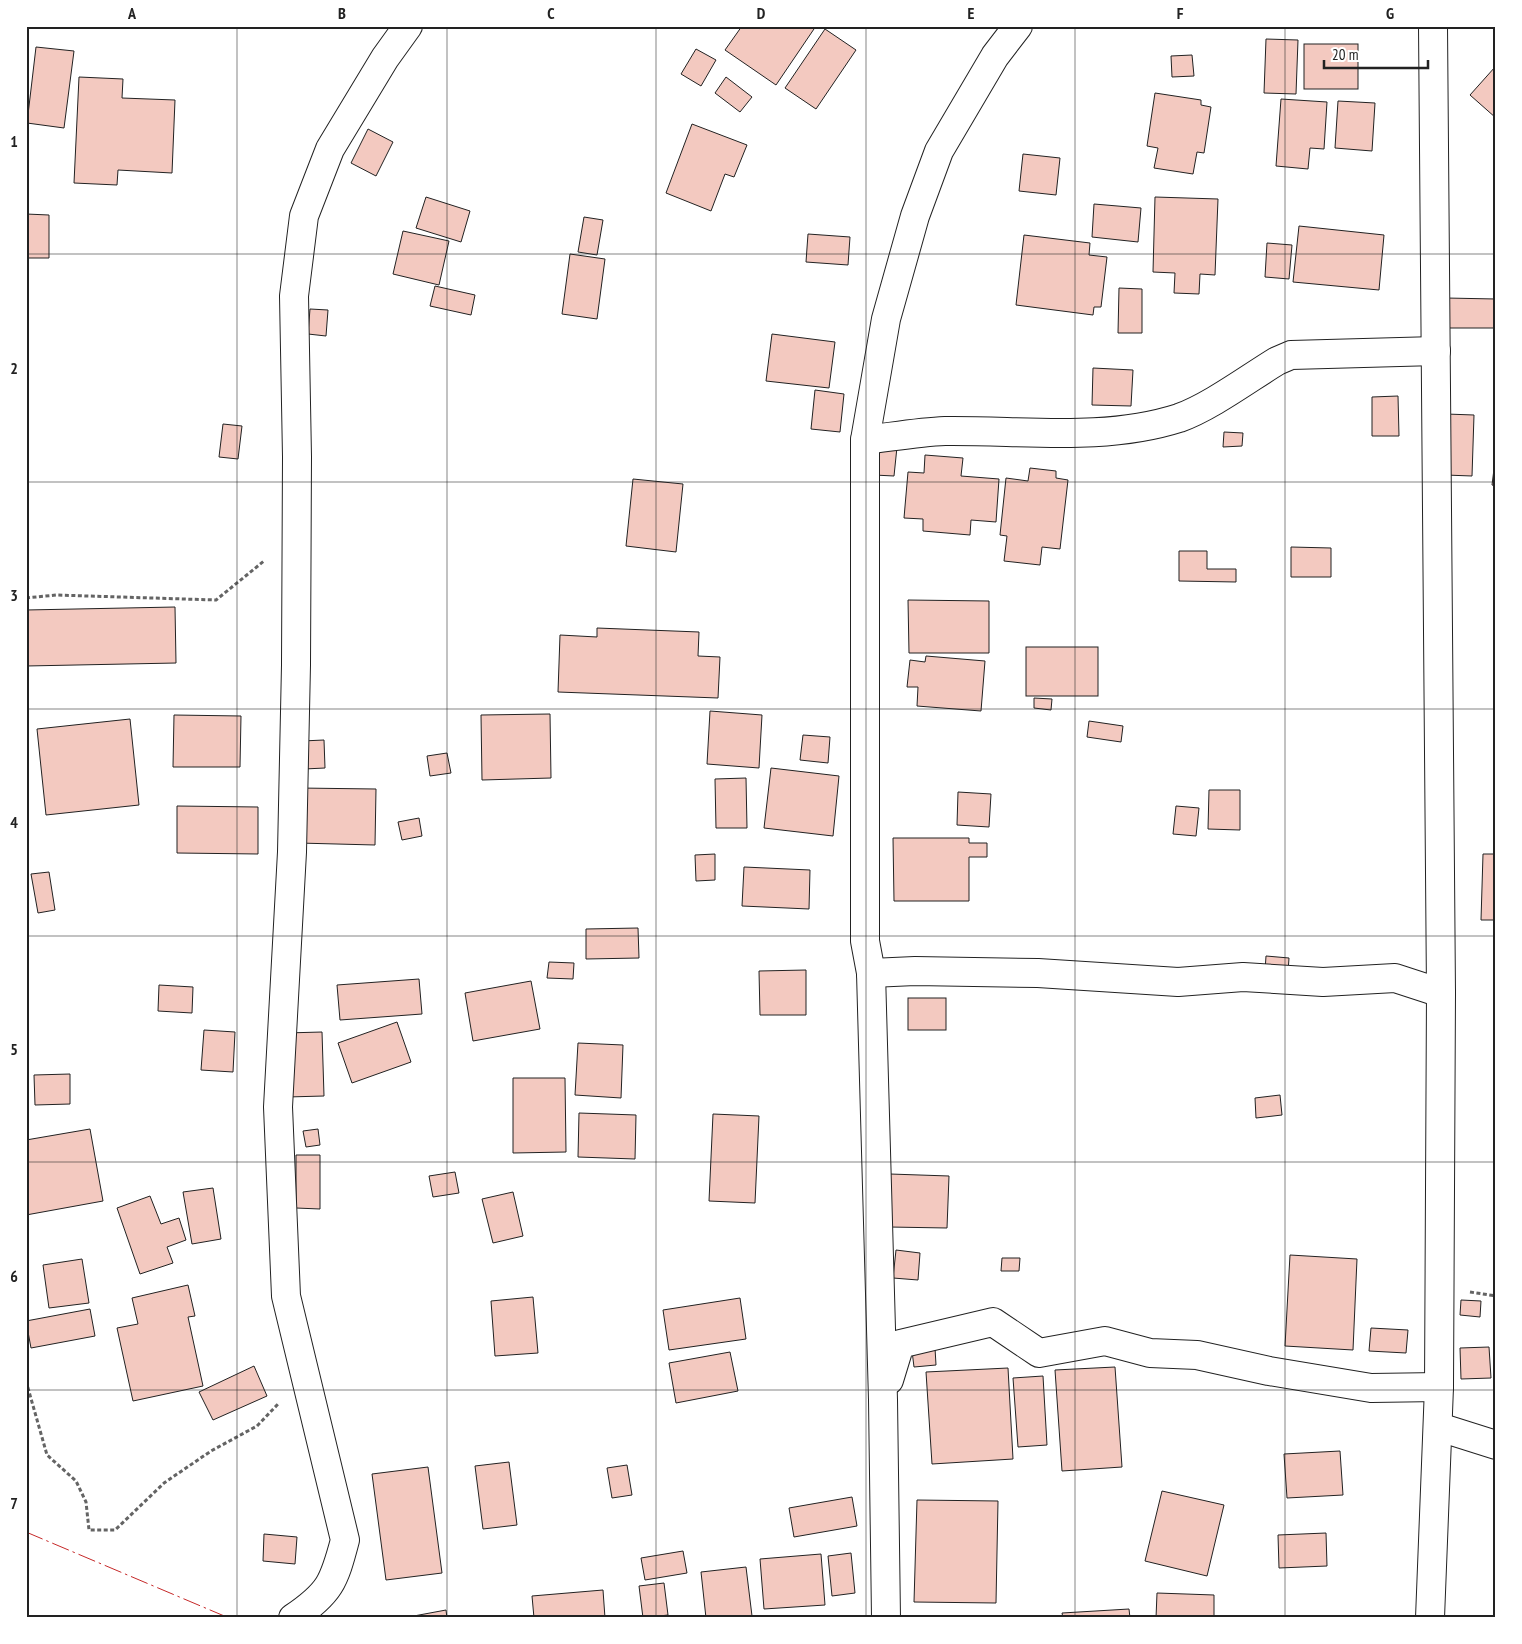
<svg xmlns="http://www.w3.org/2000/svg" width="1522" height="1644" viewBox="0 0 1522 1644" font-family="'PT Sans Narrow',sans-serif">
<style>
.building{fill:#f3c9c0;stroke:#222}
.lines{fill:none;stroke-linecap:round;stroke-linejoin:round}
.minor-casing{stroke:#222;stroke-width:30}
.path{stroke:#646464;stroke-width:3;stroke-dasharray:4 2.5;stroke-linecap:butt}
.minor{stroke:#fff;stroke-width:28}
.power{stroke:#c62828;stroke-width:1;stroke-dasharray:18 4 2.5 4;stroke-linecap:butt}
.grid{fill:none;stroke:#222;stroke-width:1;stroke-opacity:0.55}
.neatline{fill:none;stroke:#222;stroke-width:2}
.grid-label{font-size:16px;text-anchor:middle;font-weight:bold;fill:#222}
</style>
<rect width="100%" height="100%" fill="#fff"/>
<g class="building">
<path d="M 742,26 L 816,26 L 776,85 L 725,50 Z"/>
<path d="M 825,29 L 856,50 L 816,109 L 785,88 Z"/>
<path d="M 1266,39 L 1298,40 L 1296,94 L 1264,93 Z"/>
<rect x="1304" y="44" width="54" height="45"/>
<path d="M 36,47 L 74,51 L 64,128 L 27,123 Z"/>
<path d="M 696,49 L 716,60 L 701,86 L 681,74 Z"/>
<path d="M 1192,55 L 1194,76 L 1172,77 L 1171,56 Z"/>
<path d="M 1495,67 L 1496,68 L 1496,118 L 1470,95 Z"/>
<path d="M 79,77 L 123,79 L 122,98 L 175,100 L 172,173 L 118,170 L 117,185 L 74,183 Z"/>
<path d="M 726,77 L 752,97 L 740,112 L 715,93 Z"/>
<path d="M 1155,93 L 1201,100 L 1201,105 L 1211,107 L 1204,153 L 1197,152 L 1193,174 L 1154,168 L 1158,148 L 1147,146 Z"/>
<path d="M 1281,99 L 1327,102 L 1324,149 L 1310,148 L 1308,169 L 1276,166 Z"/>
<path d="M 1338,101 L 1375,103 L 1372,151 L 1335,148 Z"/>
<path d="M 692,124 L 747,145 L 734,177 L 725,174 L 711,211 L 666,193 Z"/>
<path d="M 368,129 L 393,142 L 376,176 L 351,163 Z"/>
<path d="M 1023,154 L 1060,158 L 1056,195 L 1019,191 Z"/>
<path d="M 426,197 L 470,211 L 461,242 L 416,228 Z"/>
<path d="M 1155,197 L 1218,199 L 1215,275 L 1200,274 L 1199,294 L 1174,293 L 1175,273 L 1153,272 Z"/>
<path d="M 1094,204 L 1141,208 L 1138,242 L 1092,237 Z"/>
<path d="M 26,214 L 49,215 L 49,258 L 26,258 Z"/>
<path d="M 584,217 L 603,220 L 597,255 L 578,252 Z"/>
<path d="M 1299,226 L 1384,235 L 1379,290 L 1293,282 Z"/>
<path d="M 403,231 L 449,241 L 439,285 L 393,274 Z"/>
<path d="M 808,234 L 850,237 L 848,265 L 806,262 Z"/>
<path d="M 1024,235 L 1090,243 L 1089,255 L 1107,257 L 1101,307 L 1094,307 L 1093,315 L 1016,305 Z"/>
<path d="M 1267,243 L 1292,245 L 1289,279 L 1265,277 Z"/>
<path d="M 570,254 L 605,259 L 597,319 L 562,314 Z"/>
<path d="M 435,286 L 475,295 L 471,315 L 430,306 Z"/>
<path d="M 1119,288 L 1142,289 L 1142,333 L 1118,333 Z"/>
<path d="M 1446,298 L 1496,299 L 1496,328 L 1446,328 Z"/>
<path d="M 310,309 L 328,310 L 326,336 L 308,334 Z"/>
<path d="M 772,334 L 835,342 L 829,388 L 766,381 Z"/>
<path d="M 1093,368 L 1133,370 L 1131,406 L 1092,405 Z"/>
<path d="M 815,390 L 844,394 L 840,432 L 811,429 Z"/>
<path d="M 1398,396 L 1399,436 L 1372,436 L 1372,397 Z"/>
<path d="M 1446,414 L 1474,415 L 1472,476 L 1445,475 Z"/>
<path d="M 223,424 L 242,426 L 238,459 L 219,457 Z"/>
<path d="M 1224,432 L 1243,433 L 1242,446 L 1223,447 Z"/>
<path d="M 877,445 L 897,447 L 894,476 L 874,475 Z"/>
<path d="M 1496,453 L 1496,486 L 1492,485 Z"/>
<path d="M 925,455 L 963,458 L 961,476 L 999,479 L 996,522 L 971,520 L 970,535 L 923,531 L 923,519 L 904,518 L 908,472 L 924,473 Z"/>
<path d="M 1030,468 L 1056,471 L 1056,478 L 1068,480 L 1060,549 L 1042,547 L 1040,565 L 1004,561 L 1007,536 L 1000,535 L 1006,478 L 1028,481 Z"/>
<path d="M 633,479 L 683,484 L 676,552 L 626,546 Z"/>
<path d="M 1291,547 L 1331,548 L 1331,577 L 1291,577 Z"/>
<path d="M 1179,551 L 1207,551 L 1207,569 L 1236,569 L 1236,582 L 1179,581 Z"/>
<path d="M 908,600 L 989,601 L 989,653 L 909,653 Z"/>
<path d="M 175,607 L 176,663 L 26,666 L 26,610 Z"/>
<path d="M 597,628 L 699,632 L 698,656 L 720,657 L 718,698 L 558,692 L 560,635 L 597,637 Z"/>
<rect x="1026" y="647" width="72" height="49"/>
<path d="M 926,656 L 985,661 L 981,711 L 917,706 L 918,687 L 907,687 L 910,660 L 925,662 Z"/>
<path d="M 1034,698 L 1052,699 L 1051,710 L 1034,708 Z"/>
<path d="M 710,711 L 762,715 L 759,768 L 707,764 Z"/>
<path d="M 550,714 L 551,778 L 482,780 L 481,715 Z"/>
<path d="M 174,715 L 241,716 L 240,767 L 173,767 Z"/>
<path d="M 130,719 L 139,805 L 46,815 L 37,729 Z"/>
<path d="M 1089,721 L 1123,726 L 1121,742 L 1087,737 Z"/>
<path d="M 803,735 L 830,737 L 828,763 L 800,760 Z"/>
<path d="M 324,740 L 325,768 L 304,769 L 302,741 Z"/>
<path d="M 447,753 L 451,773 L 430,776 L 427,756 Z"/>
<path d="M 771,768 L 839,776 L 833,836 L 764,828 Z"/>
<path d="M 746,778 L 747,828 L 716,828 L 715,779 Z"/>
<path d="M 299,788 L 376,789 L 375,845 L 298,843 Z"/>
<path d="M 1209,790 L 1240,790 L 1240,830 L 1208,829 Z"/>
<path d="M 958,792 L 991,794 L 989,827 L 957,825 Z"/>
<path d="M 177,806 L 258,807 L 258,854 L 177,853 Z"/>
<path d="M 1176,806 L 1199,808 L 1196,836 L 1173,834 Z"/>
<path d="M 419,818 L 422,836 L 402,840 L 398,822 Z"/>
<path d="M 893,838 L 969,838 L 969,843 L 987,843 L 987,857 L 969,857 L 969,901 L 894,901 Z"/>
<path d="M 715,854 L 715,880 L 696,881 L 695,855 Z"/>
<path d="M 1483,854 L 1496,854 L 1496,920 L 1481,920 Z"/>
<path d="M 744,867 L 810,870 L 809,909 L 742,906 Z"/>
<path d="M 49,872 L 55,910 L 38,913 L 31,874 Z"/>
<path d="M 638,928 L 639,958 L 586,959 L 586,929 Z"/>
<path d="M 1266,956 L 1289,958 L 1288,972 L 1265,971 Z"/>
<path d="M 549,962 L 574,963 L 573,979 L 547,978 Z"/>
<path d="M 806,970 L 806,1015 L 760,1015 L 759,971 Z"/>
<path d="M 419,979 L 422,1014 L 340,1020 L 337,985 Z"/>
<path d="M 531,981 L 540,1029 L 473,1041 L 465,993 Z"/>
<path d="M 159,985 L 193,987 L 192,1013 L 158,1011 Z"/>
<rect x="908" y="998" width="38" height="32"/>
<path d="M 397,1022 L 411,1062 L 352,1083 L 338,1043 Z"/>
<path d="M 204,1030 L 235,1032 L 233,1072 L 201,1070 Z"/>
<path d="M 322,1032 L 324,1096 L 287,1097 L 285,1033 Z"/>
<path d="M 578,1043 L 623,1045 L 621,1098 L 575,1095 Z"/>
<path d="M 70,1074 L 70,1104 L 35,1105 L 34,1075 Z"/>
<path d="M 513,1078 L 565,1078 L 566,1152 L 513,1153 Z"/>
<path d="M 1280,1095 L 1282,1115 L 1256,1118 L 1255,1098 Z"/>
<path d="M 579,1113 L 636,1115 L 635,1159 L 578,1157 Z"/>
<path d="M 713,1114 L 759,1116 L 755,1203 L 709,1201 Z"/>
<path d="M 90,1129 L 103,1201 L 26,1215 L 26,1140 Z"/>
<path d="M 318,1129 L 320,1145 L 306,1147 L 303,1131 Z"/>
<path d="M 296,1155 L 320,1155 L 320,1209 L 296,1208 Z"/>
<path d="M 455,1172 L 459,1193 L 433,1197 L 429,1176 Z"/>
<path d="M 890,1174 L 949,1176 L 947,1228 L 889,1227 Z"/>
<path d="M 213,1188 L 221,1239 L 192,1244 L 183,1192 Z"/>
<path d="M 513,1192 L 523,1236 L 493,1243 L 482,1199 Z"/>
<path d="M 150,1196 L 161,1224 L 179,1218 L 186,1240 L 167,1247 L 173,1263 L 140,1274 L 117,1208 Z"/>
<path d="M 896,1250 L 920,1253 L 918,1280 L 893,1278 Z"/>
<path d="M 1290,1255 L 1357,1259 L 1353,1350 L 1285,1346 Z"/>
<path d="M 1002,1258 L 1020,1258 L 1019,1271 L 1001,1271 Z"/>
<path d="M 82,1259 L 89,1303 L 49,1308 L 43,1265 Z"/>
<path d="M 188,1285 L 195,1316 L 188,1317 L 203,1386 L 133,1401 L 117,1328 L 138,1324 L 132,1298 Z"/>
<path d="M 533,1297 L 538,1353 L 495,1356 L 491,1301 Z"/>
<path d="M 740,1298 L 746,1339 L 669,1350 L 663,1310 Z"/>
<path d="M 1461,1300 L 1481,1301 L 1480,1317 L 1460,1315 Z"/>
<path d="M 90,1309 L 95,1336 L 31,1348 L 26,1321 Z"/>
<path d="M 1371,1328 L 1408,1330 L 1406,1353 L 1369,1351 Z"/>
<path d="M 1489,1347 L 1491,1378 L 1461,1379 L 1460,1348 Z"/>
<path d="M 935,1348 L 936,1365 L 914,1367 L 912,1351 Z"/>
<path d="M 730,1352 L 738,1391 L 676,1403 L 669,1363 Z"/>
<path d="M 254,1366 L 267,1396 L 213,1420 L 199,1392 Z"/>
<path d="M 1115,1367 L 1122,1467 L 1062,1471 L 1055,1370 Z"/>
<path d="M 1008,1368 L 1013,1459 L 932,1464 L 926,1372 Z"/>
<path d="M 1043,1376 L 1047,1445 L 1018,1447 L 1013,1378 Z"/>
<path d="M 1340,1451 L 1343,1495 L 1287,1498 L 1284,1454 Z"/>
<path d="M 509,1462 L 517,1525 L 483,1529 L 475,1466 Z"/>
<path d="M 627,1465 L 632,1495 L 612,1498 L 607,1468 Z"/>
<path d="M 428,1467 L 442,1573 L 386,1580 L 372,1474 Z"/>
<path d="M 1162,1491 L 1224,1505 L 1207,1576 L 1145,1561 Z"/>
<path d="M 852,1497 L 857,1526 L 794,1537 L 789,1508 Z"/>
<path d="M 917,1500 L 998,1501 L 996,1603 L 914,1602 Z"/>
<path d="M 1326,1533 L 1327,1566 L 1279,1568 L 1278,1535 Z"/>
<path d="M 264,1534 L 297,1537 L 295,1564 L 263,1561 Z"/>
<path d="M 683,1551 L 687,1573 L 645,1580 L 641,1558 Z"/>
<path d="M 851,1553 L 855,1593 L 832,1596 L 828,1556 Z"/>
<path d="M 821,1554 L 825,1605 L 764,1609 L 760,1559 Z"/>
<path d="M 746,1567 L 752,1616 L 706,1618 L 701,1572 Z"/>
<path d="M 664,1583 L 668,1615 L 643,1618 L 639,1586 Z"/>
<path d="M 603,1590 L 605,1618 L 534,1618 L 532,1596 Z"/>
<path d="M 1157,1593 L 1214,1595 L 1214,1618 L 1156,1618 Z"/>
<path d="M 1129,1609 L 1130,1618 L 1063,1618 L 1062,1613 Z"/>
<path d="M 446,1610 L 447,1618 L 403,1618 Z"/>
</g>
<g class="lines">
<g class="minor-casing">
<g id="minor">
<path d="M 865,440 C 891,437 919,432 945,431 C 1022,430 1104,442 1179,418 C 1210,407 1249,378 1277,361 L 1291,355 L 1436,351"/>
<path d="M 871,973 L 915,971 L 1038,973 L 1178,982 L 1243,977 L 1323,982 L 1395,978 L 1441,993"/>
<path d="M 889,1380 L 900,1344 L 993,1322 L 1039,1353 L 1105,1341 L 1150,1353 L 1197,1355 L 1269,1371 L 1371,1388 L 1439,1387"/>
<path d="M 1439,1427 L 1496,1445"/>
<path d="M 293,1618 C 330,1593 334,1582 345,1540 L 286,1296 L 278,1107 L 292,852 L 296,665 L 297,457 L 294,296 L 304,216 L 330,149 L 385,58 L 408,26"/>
<path d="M 886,1618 L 883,1400 L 871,973 L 865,941 L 865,440 L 886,319 L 915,216 L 939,151 L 995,56 L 1018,26"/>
<path d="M 1430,1618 L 1439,1387 L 1441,993 L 1433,26"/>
</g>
</g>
<g class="path">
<path d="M 26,598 L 56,595 L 216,600 L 264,561"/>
<path d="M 1470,1292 L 1496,1296"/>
<path d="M 26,1381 L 47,1455 L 76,1481 L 86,1502 L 89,1530 L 115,1530 L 164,1483 L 211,1451 L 257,1426 L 279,1403"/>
</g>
<use href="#minor" class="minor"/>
<path class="power" d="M 26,1532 L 229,1618"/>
</g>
<path class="grid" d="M 237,26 L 237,1618M 447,26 L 447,1618M 656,26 L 656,1618M 866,26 L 866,1618M 1075,26 L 1075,1618M 1285,26 L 1285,1618M 26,254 L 1496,254M 26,482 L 1496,482M 26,709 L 1496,709M 26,936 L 1496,936M 26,1162 L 1496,1162M 26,1390 L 1496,1390"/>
<rect width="1522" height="1644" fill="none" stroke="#ffffff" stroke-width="55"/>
<path d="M1324 60v8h104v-8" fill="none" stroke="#222222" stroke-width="2.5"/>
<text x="1332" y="60" font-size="15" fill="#222222" stroke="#ffffff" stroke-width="4" paint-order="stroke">20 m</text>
<rect x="28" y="28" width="1466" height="1588" class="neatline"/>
<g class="grid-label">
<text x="132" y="19">A</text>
<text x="342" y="19">B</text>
<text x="551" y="19">C</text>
<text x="761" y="19">D</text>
<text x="971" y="19">E</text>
<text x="1180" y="19">F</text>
<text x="1390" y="19">G</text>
<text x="14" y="147">1</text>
<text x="14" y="374">2</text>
<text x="14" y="601">3</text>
<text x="14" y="828">4</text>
<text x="14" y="1055">5</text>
<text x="14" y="1282">6</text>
<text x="14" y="1509">7</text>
</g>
</svg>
